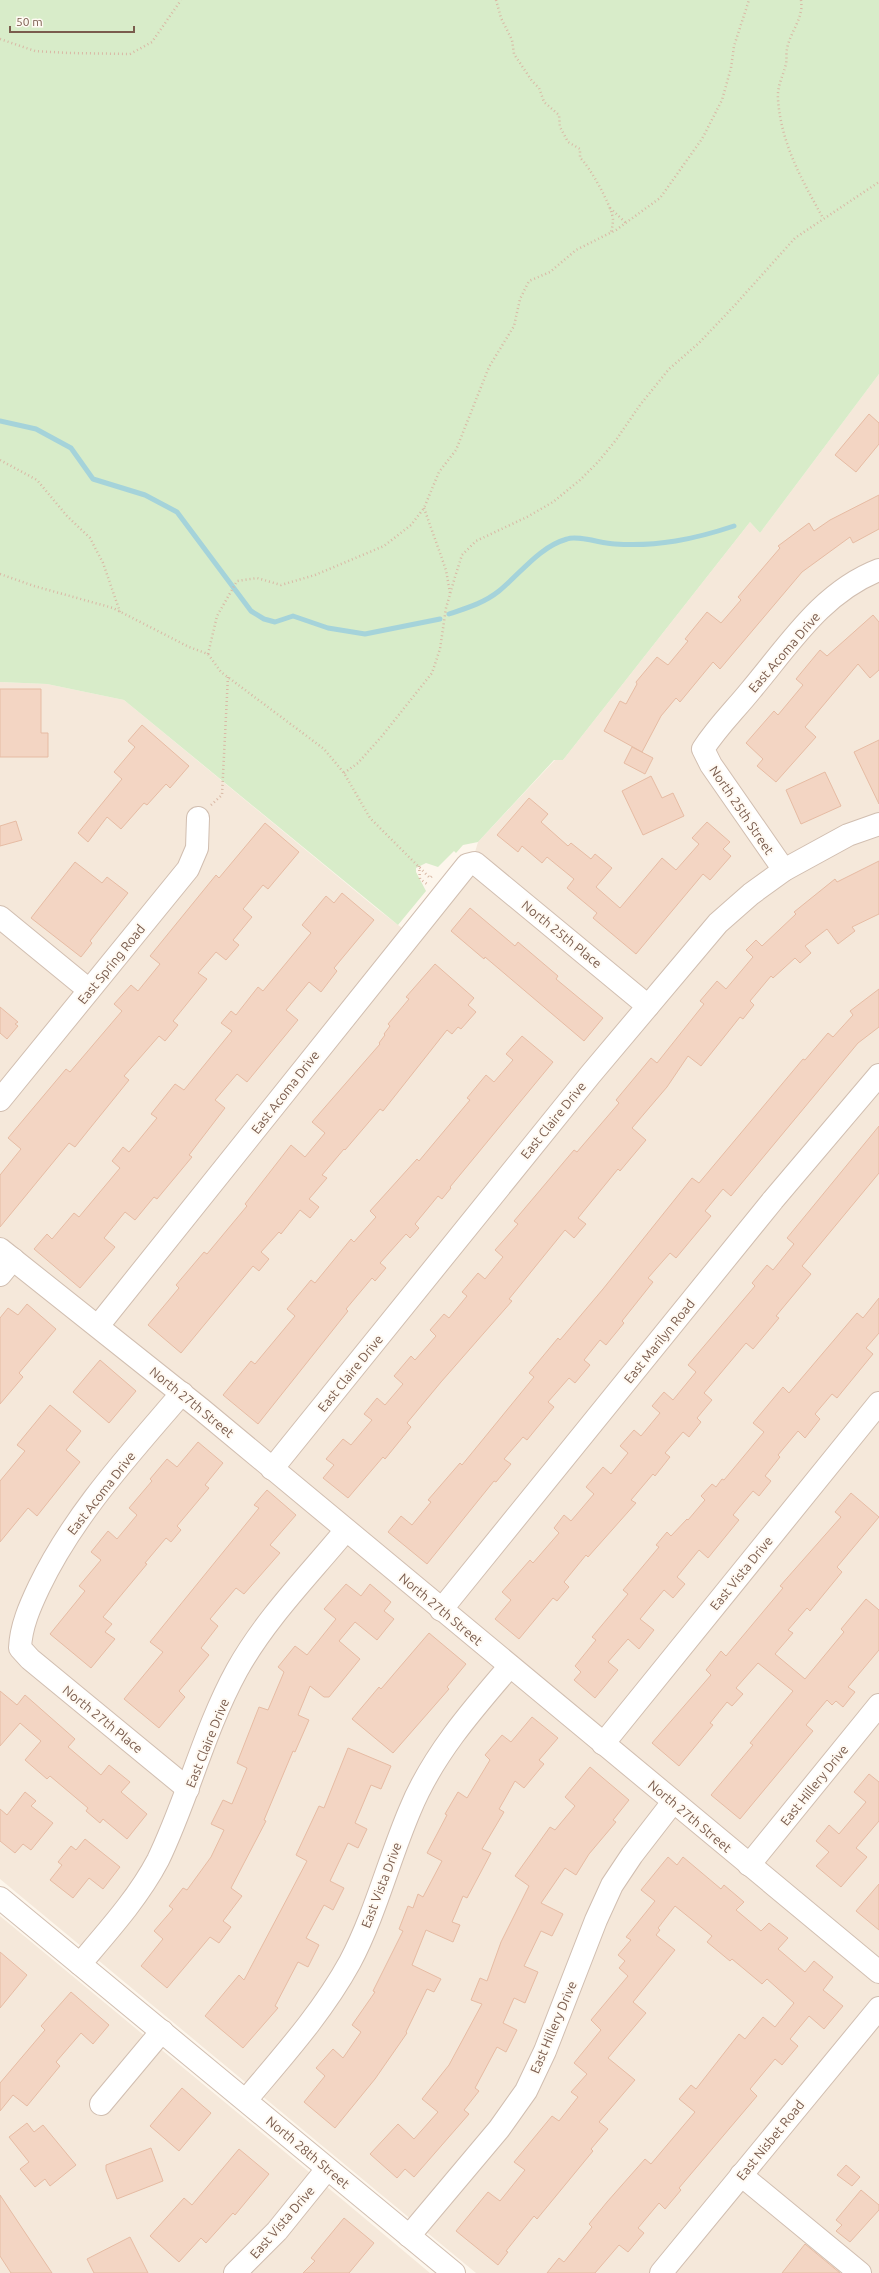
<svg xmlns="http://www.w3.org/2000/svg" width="879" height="2273" viewBox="0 0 879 2273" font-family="Ubuntu,sans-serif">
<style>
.residential{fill:#f5e8da}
.green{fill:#d8ecc9}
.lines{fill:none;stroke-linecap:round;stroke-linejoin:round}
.stream{stroke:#a5d3da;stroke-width:5}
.building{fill:#f3d5c3;stroke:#e6bba3}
.minor-casing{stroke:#d1beb0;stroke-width:24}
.path{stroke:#d9b8a5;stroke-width:2.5;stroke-dasharray:1 3;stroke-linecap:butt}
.minor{stroke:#fff;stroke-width:22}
.labels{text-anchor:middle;stroke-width:4;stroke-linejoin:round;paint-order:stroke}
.street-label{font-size:13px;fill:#7a5c4d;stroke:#fffaf3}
</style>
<rect width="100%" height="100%" fill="#fdf6ec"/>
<g class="residential">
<path d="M 879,374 L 879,2273 L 476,2273 L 0,1879 L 0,682 L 47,684 L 124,700 L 376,908 L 419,941 L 465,886 L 478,842 L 555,760 L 563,760 L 750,522 L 760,533 Z"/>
<path d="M 0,1916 L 338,2196 L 430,2273 L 0,2273 Z"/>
</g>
<path class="green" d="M 0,0 L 879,0 L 879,374 L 760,533 L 750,522 L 563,760 L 554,760 L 478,842 L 463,845 L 456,853 L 454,851 L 438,867 L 426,863 L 416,868 L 416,872 L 426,891 L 398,925 L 124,700 L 47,684 L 0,682 Z"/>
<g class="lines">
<g class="stream">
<path d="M 0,421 L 36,429 L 71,448 L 93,479 L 145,495 L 177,512 L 251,611 L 264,619 L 275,622 L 293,616 L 328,628 L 365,634 L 440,619"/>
<path d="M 449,614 C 467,608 484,603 499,591 C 521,573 539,547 567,539 C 578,535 603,544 615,544 C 657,547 695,539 734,526"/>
</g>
</g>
<g class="building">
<path d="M 869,414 L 879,423 L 879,444 L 856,472 L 835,455 Z"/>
<path d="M 879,495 L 879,529 L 853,543 L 850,537 L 802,572 L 720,669 L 713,662 L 680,702 L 676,698 L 661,716 L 642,752 L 604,731 L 620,701 L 626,704 L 637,684 L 636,682 L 657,657 L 668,665 L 688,641 L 685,639 L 707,612 L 721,623 L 741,600 L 738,597 L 780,548 L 778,546 L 809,523 L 814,531 L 830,520 Z"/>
<path d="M 873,615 L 879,622 L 879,670 L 870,678 L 858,664 L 805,727 L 816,737 L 776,782 L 757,766 L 763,759 L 746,743 L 774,711 L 778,715 L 803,685 L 796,679 L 820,650 L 827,656 Z"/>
<path d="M 0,689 L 41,689 L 41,733 L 48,733 L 48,757 L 0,757 Z"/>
<path d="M 142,725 L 189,766 L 170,788 L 166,784 L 147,805 L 144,803 L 121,829 L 107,817 L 88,842 L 78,833 L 122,779 L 114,772 L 135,747 L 128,741 Z"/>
<path d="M 879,740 L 879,804 L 854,752 Z"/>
<path d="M 632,747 L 653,758 L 645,774 L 624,763 Z"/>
<path d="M 825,772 L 841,806 L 801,824 L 786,790 Z"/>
<path d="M 651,776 L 662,798 L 673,793 L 684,816 L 643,835 L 622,791 Z"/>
<path d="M 529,798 L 548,814 L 541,822 L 568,846 L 571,843 L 591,859 L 595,854 L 612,868 L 596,887 L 620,908 L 662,858 L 676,870 L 699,844 L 692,838 L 707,822 L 730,842 L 723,849 L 731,856 L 710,880 L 703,874 L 636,954 L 593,918 L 597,913 L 567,888 L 574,879 L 547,857 L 542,863 L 522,846 L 518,852 L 497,835 Z"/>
<path d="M 16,821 L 22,840 L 0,846 L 0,826 Z"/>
<path d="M 265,823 L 299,852 L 268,889 L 263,885 L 243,909 L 252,917 L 233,940 L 239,945 L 226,960 L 216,952 L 198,973 L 207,979 L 173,1021 L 178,1025 L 165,1041 L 159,1036 L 124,1076 L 129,1080 L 87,1132 L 75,1147 L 69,1143 L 0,1227 L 0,1175 L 21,1149 L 8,1138 L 66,1069 L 70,1072 L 122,1011 L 114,1004 L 131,985 L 138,991 L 160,964 L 150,956 L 216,875 L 219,878 Z"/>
<path d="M 879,861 L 879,914 L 852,927 L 855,931 L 838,944 L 827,929 L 805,946 L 811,953 L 800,963 L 795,958 L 773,978 L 771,976 L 750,1001 L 754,1005 L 743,1019 L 740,1017 L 701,1066 L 688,1056 L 667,1087 L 632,1128 L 646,1140 L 620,1171 L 618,1169 L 578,1218 L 586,1224 L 574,1238 L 565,1230 L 509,1299 L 512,1301 L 441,1382 L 407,1423 L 411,1427 L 385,1459 L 383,1457 L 348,1498 L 323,1478 L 334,1465 L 326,1459 L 343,1439 L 351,1445 L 372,1420 L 364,1414 L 377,1398 L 385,1405 L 403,1384 L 394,1376 L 411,1356 L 415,1360 L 436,1336 L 430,1330 L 444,1314 L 449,1318 L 467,1296 L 462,1292 L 478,1273 L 485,1279 L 503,1257 L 495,1250 L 518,1224 L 514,1221 L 574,1150 L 577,1152 L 619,1103 L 616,1100 L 651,1058 L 657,1063 L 704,1004 L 700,1001 L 717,981 L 726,989 L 753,957 L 746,950 L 756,940 L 762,946 L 796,914 L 794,912 L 835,879 L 837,882 Z"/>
<path d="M 75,862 L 102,883 L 107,877 L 128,893 L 90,941 L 92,943 L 81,957 L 31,918 Z"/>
<path d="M 342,893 L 374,920 L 334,968 L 337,971 L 321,992 L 309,982 L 286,1010 L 298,1020 L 247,1082 L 237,1074 L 215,1100 L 225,1108 L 189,1155 L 192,1157 L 157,1199 L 154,1197 L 135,1220 L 125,1212 L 104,1238 L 115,1247 L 80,1288 L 34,1249 L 47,1234 L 52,1239 L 74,1213 L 79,1217 L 120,1168 L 112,1161 L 123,1147 L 129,1152 L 157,1118 L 151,1114 L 175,1084 L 184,1090 L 232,1031 L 221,1023 L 231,1011 L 236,1015 L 258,987 L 263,991 L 311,933 L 302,925 L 326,896 L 334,903 Z"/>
<path d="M 470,908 L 515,946 L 518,942 L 558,976 L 556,979 L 603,1018 L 584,1041 L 485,957 L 484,959 L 451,931 Z"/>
<path d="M 435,964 L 474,998 L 468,1005 L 476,1012 L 461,1029 L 458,1027 L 452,1034 L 447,1030 L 383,1111 L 380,1109 L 345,1150 L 344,1149 L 322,1175 L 327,1178 L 309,1199 L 319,1207 L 310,1218 L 300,1210 L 281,1234 L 279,1232 L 261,1252 L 269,1259 L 259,1271 L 253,1266 L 181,1353 L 148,1325 L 179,1288 L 176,1285 L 204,1252 L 207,1254 L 247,1206 L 245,1204 L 291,1145 L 305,1157 L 325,1133 L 312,1122 L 380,1044 L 379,1043 L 385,1035 L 384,1034 L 390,1026 L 388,1024 L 409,999 L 406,997 Z"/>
<path d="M 879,989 L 879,1027 L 858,1043 L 731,1196 L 723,1189 L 705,1211 L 711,1216 L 676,1258 L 670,1253 L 648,1278 L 653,1282 L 622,1321 L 624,1323 L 606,1345 L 600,1340 L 584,1360 L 590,1365 L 575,1383 L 569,1378 L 548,1402 L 554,1407 L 527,1440 L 523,1437 L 504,1459 L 511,1464 L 496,1482 L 494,1481 L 427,1564 L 388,1532 L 401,1516 L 412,1525 L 431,1502 L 428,1500 L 460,1463 L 462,1465 L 534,1377 L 529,1373 L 558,1338 L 560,1340 L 603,1289 L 692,1178 L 699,1183 L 803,1059 L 805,1060 L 828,1033 L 833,1037 L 853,1015 L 850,1011 Z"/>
<path d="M 0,1007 L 18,1022 L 15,1024 L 18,1026 L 7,1039 L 0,1033 Z"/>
<path d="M 522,1036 L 553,1062 L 450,1187 L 451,1188 L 442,1199 L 438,1196 L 415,1224 L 419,1228 L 410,1238 L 406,1234 L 380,1263 L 386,1268 L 375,1281 L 372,1278 L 346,1309 L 348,1311 L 258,1424 L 223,1395 L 251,1361 L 255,1364 L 295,1316 L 287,1309 L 311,1280 L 315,1283 L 351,1239 L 354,1242 L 376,1217 L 370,1211 L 417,1159 L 419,1161 L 470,1100 L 467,1098 L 486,1075 L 494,1082 L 513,1060 L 506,1054 Z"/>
<path d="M 879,1126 L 879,1173 L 802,1266 L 811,1274 L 776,1316 L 779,1318 L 753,1349 L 746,1343 L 704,1393 L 712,1400 L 697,1418 L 701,1422 L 689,1437 L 683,1432 L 665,1453 L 670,1457 L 655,1476 L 653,1474 L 631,1500 L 636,1503 L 588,1557 L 586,1555 L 564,1582 L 569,1587 L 557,1601 L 553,1598 L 519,1639 L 495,1619 L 511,1600 L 502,1592 L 530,1560 L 533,1563 L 559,1533 L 554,1528 L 564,1515 L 571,1521 L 594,1494 L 586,1487 L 603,1467 L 611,1474 L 628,1453 L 620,1446 L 634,1430 L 641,1436 L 660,1413 L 652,1406 L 664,1392 L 673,1400 L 696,1372 L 688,1365 L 755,1286 L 752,1283 L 767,1265 L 773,1270 L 794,1244 L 787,1238 Z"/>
<path d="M 879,1298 L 879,1333 L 866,1348 L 873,1354 L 837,1398 L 832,1394 L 815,1414 L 820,1419 L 805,1438 L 798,1431 L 778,1455 L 780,1457 L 765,1476 L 771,1481 L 759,1496 L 753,1491 L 733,1515 L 739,1520 L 708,1558 L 699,1550 L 677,1577 L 685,1584 L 673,1598 L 664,1590 L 640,1619 L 654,1630 L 639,1649 L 628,1639 L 608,1662 L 618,1670 L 595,1698 L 574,1680 L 581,1672 L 575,1666 L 596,1640 L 592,1637 L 628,1594 L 623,1590 L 659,1547 L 656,1545 L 667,1532 L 671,1536 L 687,1519 L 688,1520 L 705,1500 L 701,1496 L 712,1484 L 716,1487 L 722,1479 L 724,1480 L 764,1432 L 753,1423 L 783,1387 L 789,1393 L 857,1313 L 863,1318 Z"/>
<path d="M 27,1304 L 56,1329 L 19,1373 L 23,1377 L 0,1404 L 0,1318 L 8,1308 L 18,1315 Z"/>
<path d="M 100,1360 L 136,1391 L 109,1423 L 73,1392 Z"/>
<path d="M 50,1405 L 81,1431 L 66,1450 L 80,1462 L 37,1516 L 28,1508 L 0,1542 L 0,1481 L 25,1451 L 17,1445 Z"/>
<path d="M 198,1442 L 223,1463 L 205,1485 L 209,1488 L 177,1526 L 181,1530 L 171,1542 L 166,1538 L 145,1563 L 147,1564 L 103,1617 L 112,1624 L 105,1632 L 115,1639 L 91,1668 L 50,1634 L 85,1591 L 79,1586 L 101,1560 L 91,1552 L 108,1531 L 117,1539 L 137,1515 L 129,1508 L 152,1481 L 150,1479 L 167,1459 L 177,1467 Z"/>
<path d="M 267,1490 L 296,1515 L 270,1545 L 280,1553 L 244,1594 L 236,1588 L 210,1619 L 218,1626 L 201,1648 L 209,1655 L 179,1691 L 185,1697 L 159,1728 L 124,1699 L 163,1652 L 150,1642 L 259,1508 L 254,1505 Z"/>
<path d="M 851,1493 L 879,1517 L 837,1567 L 842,1572 L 810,1611 L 807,1608 L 788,1630 L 793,1633 L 775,1654 L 805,1679 L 844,1632 L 841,1629 L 866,1599 L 879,1610 L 879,1650 L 848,1687 L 855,1692 L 843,1707 L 836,1701 L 832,1705 L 827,1700 L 806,1725 L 813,1731 L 740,1819 L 711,1795 L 753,1745 L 750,1743 L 793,1691 L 758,1663 L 736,1688 L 743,1694 L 732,1706 L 727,1702 L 710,1723 L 713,1725 L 679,1766 L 652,1743 L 711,1675 L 706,1670 L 721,1651 L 726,1656 L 783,1588 L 780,1586 L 841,1517 L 835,1512 Z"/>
<path d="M 346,1584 L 361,1596 L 370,1584 L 391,1602 L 384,1611 L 394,1619 L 377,1640 L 355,1622 L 339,1641 L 360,1659 L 329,1697 L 324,1697 L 310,1686 L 298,1715 L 309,1720 L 295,1752 L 293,1751 L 264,1820 L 266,1821 L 231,1888 L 242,1896 L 223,1921 L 231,1927 L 219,1943 L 210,1937 L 167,1988 L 141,1966 L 163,1939 L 154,1931 L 173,1909 L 169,1906 L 183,1888 L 187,1890 L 211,1857 L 224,1830 L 211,1824 L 223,1800 L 232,1804 L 247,1768 L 237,1763 L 259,1707 L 268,1710 L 284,1672 L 278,1667 L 295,1646 L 307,1655 L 336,1619 L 324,1609 Z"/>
<path d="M 429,1633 L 466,1664 L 447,1687 L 449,1689 L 393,1753 L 352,1719 L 379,1687 L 381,1689 Z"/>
<path d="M 0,1691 L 17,1705 L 25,1695 L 75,1739 L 68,1747 L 101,1775 L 109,1765 L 130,1782 L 121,1792 L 147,1814 L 127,1839 L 103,1819 L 100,1823 L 86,1811 L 88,1808 L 50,1776 L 47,1779 L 25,1760 L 41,1741 L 20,1723 L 0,1746 Z"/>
<path d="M 532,1717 L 558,1738 L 539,1760 L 544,1764 L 524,1788 L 515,1781 L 499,1809 L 504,1812 L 482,1849 L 491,1853 L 467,1898 L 463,1896 L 452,1922 L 460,1925 L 453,1942 L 426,1930 L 412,1965 L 441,1979 L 434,1992 L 427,1989 L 406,2032 L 407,2033 L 375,2079 L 335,2128 L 304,2102 L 325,2076 L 316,2068 L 333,2049 L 343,2058 L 361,2032 L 352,2025 L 375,1992 L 373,1991 L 403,1931 L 399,1929 L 408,1906 L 413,1908 L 418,1894 L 423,1897 L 442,1861 L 427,1853 L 447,1815 L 445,1814 L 458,1792 L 467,1798 L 490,1760 L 485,1755 L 502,1735 L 511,1742 Z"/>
<path d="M 348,1748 L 391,1766 L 381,1789 L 371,1785 L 355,1823 L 367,1829 L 358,1848 L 348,1843 L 330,1881 L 344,1888 L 333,1910 L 324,1905 L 306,1938 L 319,1945 L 308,1967 L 298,1962 L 275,2006 L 278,2008 L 243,2048 L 205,2016 L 239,1975 L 244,1980 L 307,1861 L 296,1855 L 319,1806 L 324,1808 Z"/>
<path d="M 590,1767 L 629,1800 L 613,1820 L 616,1822 L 589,1854 L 576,1875 L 565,1868 L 541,1903 L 563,1914 L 552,1936 L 541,1931 L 524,1966 L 538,1972 L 525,2003 L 514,1998 L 503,2023 L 517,2030 L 506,2052 L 497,2047 L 475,2088 L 479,2091 L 464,2110 L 469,2114 L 414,2177 L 405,2169 L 397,2178 L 370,2154 L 398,2124 L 414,2139 L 438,2112 L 422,2099 L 449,2065 L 482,2004 L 471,2000 L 480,1978 L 487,1981 L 501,1942 L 529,1886 L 515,1876 L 550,1827 L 555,1830 L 575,1806 L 565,1797 Z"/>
<path d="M 869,1774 L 879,1782 L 879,1821 L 856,1848 L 867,1857 L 841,1887 L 816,1866 L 829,1852 L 816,1841 L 829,1825 L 839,1834 L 866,1802 L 854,1792 Z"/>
<path d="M 25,1792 L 36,1801 L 31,1806 L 53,1823 L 31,1850 L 23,1844 L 15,1853 L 0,1841 L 0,1809 L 7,1815 Z"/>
<path d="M 85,1839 L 120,1867 L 103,1889 L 89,1878 L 73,1898 L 50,1880 L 62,1865 L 58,1862 L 71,1846 L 76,1850 Z"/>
<path d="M 668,1857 L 677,1865 L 683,1857 L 721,1889 L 724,1885 L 744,1902 L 736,1910 L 761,1931 L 769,1923 L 788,1938 L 778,1949 L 805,1972 L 814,1961 L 833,1977 L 823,1990 L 843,2006 L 824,2029 L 809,2016 L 790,2039 L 798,2046 L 782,2065 L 775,2059 L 750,2089 L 757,2096 L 679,2188 L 681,2190 L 665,2209 L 659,2203 L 638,2228 L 644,2233 L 628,2252 L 619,2245 L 595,2273 L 547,2273 L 559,2258 L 564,2262 L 592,2227 L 589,2224 L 607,2202 L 645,2159 L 651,2164 L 695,2112 L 679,2099 L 691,2085 L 696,2089 L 739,2034 L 745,2039 L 763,2017 L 775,2027 L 794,2003 L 767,1979 L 762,1984 L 732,1959 L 730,1961 L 707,1942 L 712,1936 L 675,1906 L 658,1928 L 660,1930 L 656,1935 L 675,1950 L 633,2002 L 646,2013 L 608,2058 L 635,2080 L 599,2122 L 608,2129 L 591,2149 L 593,2151 L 537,2219 L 534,2216 L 506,2251 L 508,2252 L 498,2265 L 456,2231 L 488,2192 L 500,2201 L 525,2170 L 514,2162 L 552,2116 L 559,2121 L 578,2097 L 571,2092 L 587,2074 L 574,2063 L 601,2030 L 591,2020 L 628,1976 L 619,1968 L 625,1961 L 618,1955 L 631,1940 L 626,1937 L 655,1901 L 641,1890 Z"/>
<path d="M 879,1884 L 879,1930 L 856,1911 Z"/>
<path d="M 0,1952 L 27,1975 L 0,2008 Z"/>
<path d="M 71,1992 L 109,2025 L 93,2044 L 81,2033 L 56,2062 L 60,2066 L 27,2106 L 13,2095 L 0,2111 L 0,2083 L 45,2030 L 41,2026 Z"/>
<path d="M 182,2088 L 211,2113 L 179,2151 L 150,2126 Z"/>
<path d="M 27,2123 L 34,2132 L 43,2125 L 76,2165 L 50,2186 L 45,2179 L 35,2187 L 20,2169 L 29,2162 L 9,2137 Z"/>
<path d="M 151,2148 L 163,2181 L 117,2199 L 106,2170 L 106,2165 Z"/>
<path d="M 239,2149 L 269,2174 L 235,2215 L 233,2213 L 206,2243 L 201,2238 L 179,2262 L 150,2236 L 184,2198 L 192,2205 Z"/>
<path d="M 846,2165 L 860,2177 L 852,2186 L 837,2175 Z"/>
<path d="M 861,2190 L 879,2205 L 879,2210 L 850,2242 L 836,2231 L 842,2225 L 836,2220 Z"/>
<path d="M 0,2195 L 52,2273 L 11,2273 L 0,2256 Z"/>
<path d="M 344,2218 L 374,2243 L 349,2273 L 303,2273 L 315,2261 L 311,2258 Z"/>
<path d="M 130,2237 L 148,2273 L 94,2273 L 87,2259 Z"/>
<path d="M 805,2244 L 840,2273 L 782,2273 Z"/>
</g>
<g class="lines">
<g class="minor-casing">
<g id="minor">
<path d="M 784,870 L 711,765 L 703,749 C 718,726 734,711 751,690 C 789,645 822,592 879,570"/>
<path d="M 0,917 L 89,990"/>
<path d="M 0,1100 L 188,869 L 197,848 L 198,818"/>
<path d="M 0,1249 L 201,1409 L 879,1972"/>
<path d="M 0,1275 L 13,1259"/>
<path d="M 98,1326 L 467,865 L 475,863 L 648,1006"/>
<path d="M 182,1393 C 130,1454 74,1514 39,1587 C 30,1606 21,1626 20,1648 L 30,1659 L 188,1789"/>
<path d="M 272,1469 L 590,1075 L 718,923 L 751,894 L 784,870 L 848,835 L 879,824"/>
<path d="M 441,1610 L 773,1200 L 879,1075"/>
<path d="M 603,1744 L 879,1403"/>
<path d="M 749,1865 L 879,1705"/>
<path d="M 0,1898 L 454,2273"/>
<path d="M 80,1964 C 108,1931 138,1898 158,1860 C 188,1798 204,1730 237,1670 C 266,1618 309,1575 346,1530"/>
<path d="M 246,2100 C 283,2056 322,2013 350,1962 C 375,1915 389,1859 410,1810 C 432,1756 472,1710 510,1666"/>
<path d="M 101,2104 L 162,2031"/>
<path d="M 741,2175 L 860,2273"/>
<path d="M 409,2236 L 499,2129 L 526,2091 L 545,2051 L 596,1920 L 612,1885 L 632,1855 L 673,1802"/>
<path d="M 235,2273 L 277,2231 L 327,2169"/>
<path d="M 661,2273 L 879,2008"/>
</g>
</g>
<g class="path">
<path d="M 496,0 L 501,18 L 512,40 L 514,54 L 532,81 L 539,88 L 544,102 L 559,115 L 560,127 L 568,142 L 580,149 L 580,158 C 589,165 613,208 613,220 C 613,224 612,228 611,232"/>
<path d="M 801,0 C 804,18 790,32 787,49 C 786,54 787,59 786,64 C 783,76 777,86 778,99 C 781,144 802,180 823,218"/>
<path d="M 0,39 L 35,51 L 69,53 L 130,54 L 152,42 L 181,0"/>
<path d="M 610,208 L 626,223"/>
<path d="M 0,460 L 37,480 L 67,516 L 90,538 L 103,563 L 120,612"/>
<path d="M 424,508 L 446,570 L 450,593"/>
<path d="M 0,574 L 34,586 L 113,608 L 189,647 L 208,654 L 221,672 L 324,749 L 344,773 L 370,818 L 430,878 L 432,876"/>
<path d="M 208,654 L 217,616 L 237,581 L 257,578 L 281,585 L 315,575 L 384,546 L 411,525 L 424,508 L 439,472 L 456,450 L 489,367 L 514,326 L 520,299 L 529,281 L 550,272 L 576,250 L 616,230 L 660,198 L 702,139 L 722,100 L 731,68 L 734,46 L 749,0"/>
<path d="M 344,773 L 358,763 L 382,736 L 432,673 L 440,649 L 446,608 L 455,577 L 462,555 L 476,541 L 527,517 L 553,502 L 580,480 L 598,462 L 616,440 L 640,405 L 669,369 L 699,343 L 735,305 L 795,238 L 879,182"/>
<path d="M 211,805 L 222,795 L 228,676"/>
<path d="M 419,866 L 420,879 L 427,884"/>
</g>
<use href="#minor" class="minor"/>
</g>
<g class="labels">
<g class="street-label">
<text transform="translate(784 652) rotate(-49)" y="5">East Acoma Drive</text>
<text transform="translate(742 810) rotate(56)" y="5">North 25th Street</text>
<text transform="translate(562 934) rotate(39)" y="5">North 25th Place</text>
<text transform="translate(111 964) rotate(-51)" y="5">East Spring Road</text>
<text transform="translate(285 1092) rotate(-52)" y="5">East Acoma Drive</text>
<text transform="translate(553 1120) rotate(-51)" y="5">East Claire Drive</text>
<text transform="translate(659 1341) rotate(-51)" y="5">East Marilyn Road</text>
<text transform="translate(350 1373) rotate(-51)" y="5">East Claire Drive</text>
<text transform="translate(192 1402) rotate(39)" y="5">North 27th Street</text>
<text transform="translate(101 1493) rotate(-52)" y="5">East Acoma Drive</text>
<text transform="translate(741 1573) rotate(-51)" y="5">East Vista Drive</text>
<text transform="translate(441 1609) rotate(40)" y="5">North 27th Street</text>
<text transform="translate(103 1719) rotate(39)" y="5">North 27th Place</text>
<text transform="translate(207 1743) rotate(-68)" y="5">East Claire Drive</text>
<text transform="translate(814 1785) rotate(-51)" y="5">East Hillery Drive</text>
<text transform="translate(690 1816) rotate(40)" y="5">North 27th Street</text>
<text transform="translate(381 1885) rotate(-69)" y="5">East Vista Drive</text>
<text transform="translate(553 2027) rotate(-67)" y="5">East Hillery Drive</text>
<text transform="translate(770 2140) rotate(-51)" y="5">East Nisbet Road</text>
<text transform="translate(308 2152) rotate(40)" y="5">North 28th Street</text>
<text transform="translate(282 2222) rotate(-49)" y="5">East Vista Drive</text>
</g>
</g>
<path d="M10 26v6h124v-6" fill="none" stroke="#7a5c4d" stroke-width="2"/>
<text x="16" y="26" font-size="12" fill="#7a5c4d" stroke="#fffaf3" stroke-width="3" paint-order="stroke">50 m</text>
</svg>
